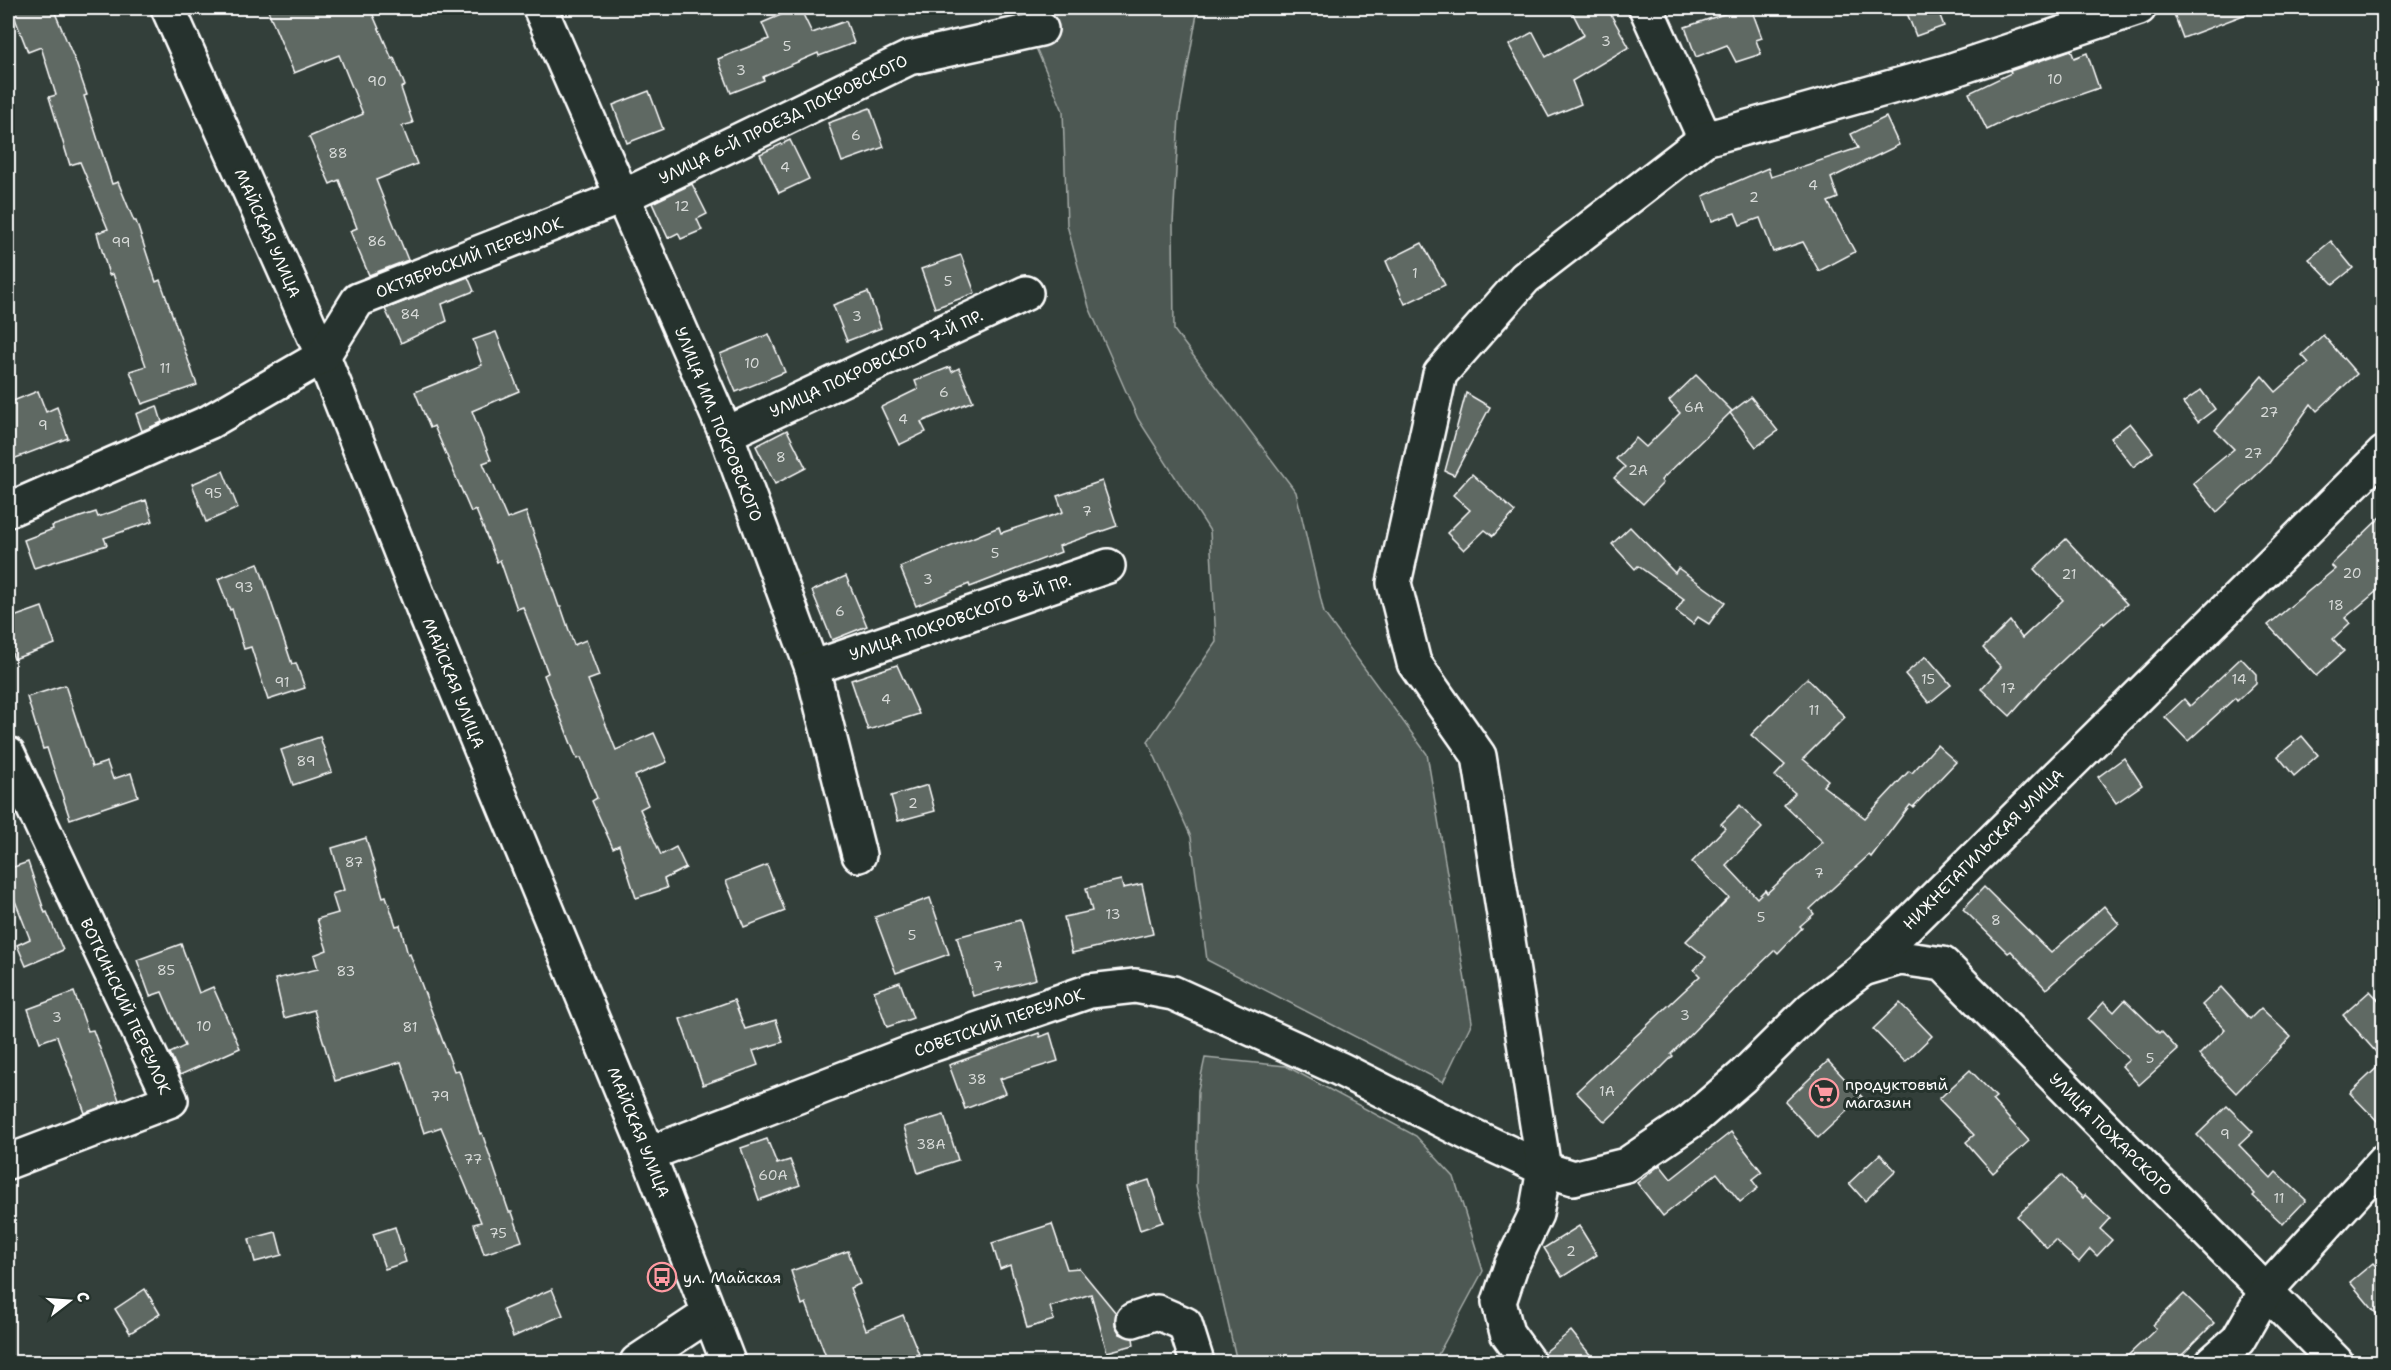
<svg xmlns="http://www.w3.org/2000/svg" width="2391" height="1370" viewBox="0 0 2391 1370" font-family="'Shantell Sans',sans-serif">
<style>
.green{fill:#4d5853;stroke:#a6aca9;stroke-width:1.5}
.building{fill:#5f6964;stroke:#fff;stroke-width:1.5}
.lines{fill:none;stroke-linecap:round;stroke-linejoin:round}
.minor-casing{stroke:#fff;stroke-width:38}
.minor{stroke:#26332d;stroke-width:33}
.labels{text-anchor:middle;stroke-width:6;stroke-linejoin:round;paint-order:stroke}
.number-label{font-size:14px;fill:#d7dad8}
.street-label{font-size:16px;fill:#fff;stroke:#26332d}
.poi-label{font-size:16px;fill:#fff;stroke:#26332d;text-anchor:start}
</style>
<rect width="100%" height="100%" fill="#333f3a"/>
<filter id="ink" filterUnits="userSpaceOnUse"><feTurbulence type="fractalNoise" baseFrequency=".0167" numOctaves="2"/><feDisplacementMap in="SourceGraphic" scale="12" xChannelSelector="R" yChannelSelector="G"/><feConvolveMatrix kernelMatrix="1 2 1 2 8 2 1 2 1" color-interpolation-filters="sRGB"/></filter>
<g filter="url(#ink)">
<g class="green">
<path d="M 1019,8 L 1198,8 L 1179,116 L 1173,224 L 1174,330 L 1296,492 L 1324,613 L 1427,754 L 1472,1022 L 1443,1082 L 1207,960 L 1191,837 L 1148,741 L 1216,642 L 1210,531 L 1138,419 L 1089,307 L 1067,225 L 1063,111 Z"/>
<path d="M 1205,1058 L 1286,1066 L 1416,1136 L 1454,1177 L 1483,1271 L 1434,1362 L 1237,1362 L 1196,1186 L 1198,1090 Z"/>
</g>
<g class="building">
<path d="M 11,8 L 53,8 L 76,63 L 87,95 L 84,96 L 112,184 L 118,182 L 134,221 L 136,221 L 156,282 L 160,280 L 197,385 L 142,404 L 130,371 L 146,366 L 113,274 L 109,275 L 97,233 L 108,229 L 80,162 L 70,165 L 49,97 L 56,95 L 41,47 L 28,52 Z"/>
<path d="M 267,8 L 370,8 L 392,59 L 394,58 L 405,86 L 401,88 L 413,123 L 402,126 L 417,164 L 376,180 L 408,260 L 369,275 L 350,231 L 357,228 L 339,180 L 330,184 L 309,137 L 363,114 L 339,55 L 294,73 Z"/>
<path d="M 797,8 L 800,8 L 812,33 L 846,21 L 854,43 L 819,56 L 818,53 L 763,77 L 764,80 L 731,93 L 718,59 L 769,39 L 762,23 Z"/>
<path d="M 1570,8 L 1607,8 L 1629,47 L 1572,81 L 1581,104 L 1549,117 L 1509,45 L 1533,32 L 1546,57 L 1584,35 Z"/>
<path d="M 1742,8 L 1751,8 L 1762,38 L 1756,40 L 1761,54 L 1736,62 L 1727,45 L 1696,57 L 1685,27 Z"/>
<path d="M 1905,8 L 1937,8 L 1944,26 L 1916,36 Z"/>
<path d="M 2190,8 L 2257,8 L 2257,10 L 2183,38 L 2174,14 Z"/>
<path d="M 2071,50 L 2074,58 L 2087,53 L 2099,88 L 2009,119 L 1987,130 L 1969,93 L 2011,73 L 2010,71 Z"/>
<path d="M 649,91 L 663,129 L 627,143 L 613,105 Z"/>
<path d="M 870,108 L 884,147 L 842,162 L 828,123 Z"/>
<path d="M 1886,117 L 1899,145 L 1831,178 L 1838,198 L 1828,202 L 1855,252 L 1819,271 L 1803,242 L 1773,252 L 1760,218 L 1740,225 L 1735,213 L 1712,221 L 1703,196 L 1768,168 L 1771,177 L 1858,148 L 1851,134 Z"/>
<path d="M 790,140 L 809,179 L 779,193 L 760,154 Z"/>
<path d="M 692,184 L 707,214 L 697,219 L 702,230 L 681,239 L 678,233 L 668,238 L 652,203 Z"/>
<path d="M 2331,241 L 2353,268 L 2333,284 L 2309,259 Z"/>
<path d="M 1422,243 L 1445,285 L 1405,304 L 1386,261 Z"/>
<path d="M 961,255 L 975,293 L 935,308 L 921,269 Z"/>
<path d="M 468,277 L 474,291 L 442,304 L 447,321 L 401,343 L 385,309 Z"/>
<path d="M 868,292 L 881,328 L 847,341 L 833,305 Z"/>
<path d="M 496,332 L 519,391 L 472,411 L 491,460 L 483,463 L 507,519 L 526,512 L 559,607 L 561,607 L 574,645 L 586,640 L 599,676 L 588,680 L 616,750 L 654,733 L 667,762 L 635,776 L 648,805 L 640,809 L 661,855 L 676,847 L 686,868 L 664,879 L 667,888 L 636,898 L 619,845 L 613,848 L 592,801 L 597,798 L 581,758 L 577,759 L 544,675 L 548,673 L 523,607 L 517,609 L 500,560 L 497,562 L 476,510 L 471,512 L 434,426 L 430,428 L 415,392 L 482,365 L 473,340 Z"/>
<path d="M 769,334 L 785,372 L 736,392 L 720,354 Z"/>
<path d="M 2323,335 L 2357,374 L 2317,411 L 2311,404 L 2269,463 L 2217,512 L 2193,483 L 2234,449 L 2215,430 L 2262,376 L 2276,392 L 2309,363 L 2302,355 Z"/>
<path d="M 950,367 L 952,372 L 959,368 L 973,401 L 921,422 L 926,432 L 899,445 L 881,407 L 918,389 L 915,381 Z"/>
<path d="M 1696,375 L 1732,411 L 1661,480 L 1663,483 L 1643,504 L 1614,478 L 1625,467 L 1616,459 L 1636,438 L 1646,447 L 1680,413 L 1669,401 Z"/>
<path d="M 2201,390 L 2215,409 L 2198,422 L 2183,403 Z"/>
<path d="M 38,391 L 46,412 L 57,407 L 68,438 L 8,461 L 8,403 Z"/>
<path d="M 1466,393 L 1490,407 L 1454,475 L 1445,471 Z"/>
<path d="M 1751,397 L 1778,431 L 1756,447 L 1730,413 Z"/>
<path d="M 157,406 L 162,422 L 142,431 L 136,414 Z"/>
<path d="M 2130,423 L 2153,452 L 2133,467 L 2111,438 Z"/>
<path d="M 787,430 L 806,468 L 775,484 L 756,446 Z"/>
<path d="M 223,471 L 238,508 L 206,522 L 192,484 Z"/>
<path d="M 1472,474 L 1515,512 L 1493,536 L 1485,530 L 1464,550 L 1447,533 L 1470,510 L 1453,495 Z"/>
<path d="M 1102,481 L 1117,526 L 1059,546 L 1061,552 L 970,587 L 969,584 L 916,606 L 900,567 L 999,527 L 1001,533 L 1063,512 L 1057,496 Z"/>
<path d="M 146,500 L 153,521 L 104,538 L 107,545 L 34,568 L 24,540 L 53,529 L 52,526 L 96,512 L 98,517 Z"/>
<path d="M 2384,514 L 2384,585 L 2345,618 L 2350,623 L 2333,639 L 2344,651 L 2316,676 L 2268,625 L 2335,569 L 2331,565 Z"/>
<path d="M 1630,527 L 1675,573 L 1678,568 L 1725,602 L 1709,624 L 1698,617 L 1693,624 L 1676,611 L 1684,599 L 1638,566 L 1635,569 L 1612,544 Z"/>
<path d="M 2066,539 L 2127,604 L 2104,624 L 2103,622 L 2045,677 L 2010,716 L 1981,689 L 2001,667 L 1983,648 L 2010,621 L 2022,638 L 2063,600 L 2034,569 Z"/>
<path d="M 258,563 L 292,664 L 296,663 L 305,688 L 268,700 L 251,647 L 244,649 L 232,609 L 230,610 L 218,579 Z"/>
<path d="M 846,576 L 867,626 L 832,640 L 812,591 Z"/>
<path d="M 42,607 L 55,644 L 14,659 L 8,641 L 8,619 Z"/>
<path d="M 1926,656 L 1951,685 L 1929,703 L 1905,674 Z"/>
<path d="M 2241,658 L 2256,674 L 2256,683 L 2237,701 L 2235,698 L 2188,741 L 2165,717 L 2184,699 L 2190,706 Z"/>
<path d="M 897,665 L 919,714 L 868,730 L 851,680 Z"/>
<path d="M 1807,678 L 1845,717 L 1803,759 L 1828,780 L 1823,786 L 1865,818 L 1909,771 L 1912,773 L 1937,745 L 1956,762 L 1913,807 L 1910,805 L 1871,857 L 1869,855 L 1810,909 L 1814,914 L 1800,926 L 1802,928 L 1778,953 L 1775,950 L 1748,976 L 1671,1054 L 1673,1056 L 1660,1069 L 1605,1122 L 1576,1092 L 1700,976 L 1694,970 L 1706,957 L 1686,941 L 1729,898 L 1692,862 L 1725,828 L 1721,824 L 1740,805 L 1762,828 L 1726,865 L 1757,898 L 1765,890 L 1767,893 L 1823,842 L 1784,805 L 1795,793 L 1775,776 L 1785,765 L 1751,735 Z"/>
<path d="M 65,685 L 92,767 L 107,762 L 113,779 L 131,773 L 138,796 L 70,819 L 47,748 L 43,749 L 27,697 Z"/>
<path d="M 2302,736 L 2318,755 L 2294,776 L 2278,756 Z"/>
<path d="M 320,737 L 332,772 L 293,785 L 281,750 Z"/>
<path d="M 2124,758 L 2142,785 L 2116,803 L 2098,777 Z"/>
<path d="M 928,785 L 935,811 L 898,821 L 891,796 Z"/>
<path d="M 366,838 L 383,897 L 386,896 L 396,926 L 400,925 L 408,955 L 410,954 L 454,1071 L 459,1070 L 480,1134 L 482,1133 L 509,1212 L 512,1212 L 522,1241 L 484,1254 L 474,1224 L 481,1222 L 441,1127 L 424,1133 L 401,1062 L 335,1081 L 314,1010 L 284,1018 L 275,979 L 318,969 L 314,955 L 327,950 L 317,919 L 338,913 L 332,894 L 344,890 L 332,848 Z"/>
<path d="M 28,862 L 45,913 L 47,912 L 63,950 L 26,966 L 17,945 L 30,939 L 8,883 L 8,869 Z"/>
<path d="M 767,865 L 785,911 L 744,927 L 726,881 Z"/>
<path d="M 1121,880 L 1123,888 L 1142,884 L 1153,934 L 1072,953 L 1064,917 L 1092,911 L 1086,888 Z"/>
<path d="M 1984,887 L 2051,953 L 2104,906 L 2119,924 L 2046,989 L 2011,951 L 2008,953 L 1963,909 Z"/>
<path d="M 930,898 L 949,954 L 896,973 L 875,917 Z"/>
<path d="M 1020,920 L 1036,979 L 973,996 L 957,937 Z"/>
<path d="M 181,944 L 199,993 L 213,987 L 240,1048 L 180,1075 L 170,1053 L 185,1046 L 162,992 L 150,996 L 137,960 Z"/>
<path d="M 900,982 L 913,1018 L 887,1027 L 874,991 Z"/>
<path d="M 2221,987 L 2250,1019 L 2261,1008 L 2291,1037 L 2236,1093 L 2199,1055 L 2225,1029 L 2202,1005 Z"/>
<path d="M 2370,991 L 2384,1006 L 2384,1061 L 2343,1015 Z"/>
<path d="M 74,992 L 88,1031 L 93,1030 L 119,1100 L 85,1113 L 57,1036 L 40,1042 L 28,1009 Z"/>
<path d="M 734,1000 L 745,1029 L 776,1020 L 783,1042 L 753,1051 L 758,1065 L 703,1085 L 680,1019 Z"/>
<path d="M 2125,1000 L 2159,1033 L 2161,1031 L 2178,1050 L 2139,1085 L 2122,1066 L 2129,1060 L 2088,1019 L 2104,1002 L 2114,1012 Z"/>
<path d="M 1900,1003 L 1932,1036 L 1905,1062 L 1873,1029 Z"/>
<path d="M 1039,1033 L 1040,1037 L 1050,1033 L 1058,1061 L 1000,1079 L 1006,1093 L 965,1109 L 949,1065 Z"/>
<path d="M 1828,1061 L 1862,1097 L 1818,1138 L 1785,1102 Z"/>
<path d="M 2384,1061 L 2384,1128 L 2350,1093 Z"/>
<path d="M 1970,1070 L 1996,1097 L 1992,1100 L 2029,1141 L 1993,1173 L 1966,1142 L 1974,1135 L 1939,1099 Z"/>
<path d="M 2227,1106 L 2253,1132 L 2239,1145 L 2271,1178 L 2276,1172 L 2306,1200 L 2283,1224 L 2253,1196 L 2255,1194 L 2197,1135 Z"/>
<path d="M 944,1115 L 958,1160 L 918,1173 L 904,1127 Z"/>
<path d="M 1731,1132 L 1762,1172 L 1752,1180 L 1758,1188 L 1740,1202 L 1717,1173 L 1663,1216 L 1637,1183 L 1660,1165 L 1671,1179 Z"/>
<path d="M 767,1139 L 777,1164 L 790,1160 L 800,1185 L 759,1200 L 741,1148 Z"/>
<path d="M 1880,1154 L 1896,1171 L 1865,1201 L 1849,1183 Z"/>
<path d="M 2061,1175 L 2083,1198 L 2085,1195 L 2110,1218 L 2100,1229 L 2112,1240 L 2097,1256 L 2090,1249 L 2079,1262 L 2055,1240 L 2047,1248 L 2017,1216 Z"/>
<path d="M 1149,1180 L 1163,1222 L 1140,1230 L 1127,1187 Z"/>
<path d="M 1052,1224 L 1067,1269 L 1079,1268 L 1116,1313 L 1115,1325 L 1120,1334 L 1133,1338 L 1134,1345 L 1107,1352 L 1091,1294 L 1050,1307 L 1054,1320 L 1027,1328 L 1010,1265 L 1000,1269 L 992,1243 Z"/>
<path d="M 1579,1226 L 1597,1255 L 1562,1277 L 1544,1248 Z"/>
<path d="M 395,1227 L 406,1262 L 385,1269 L 373,1234 Z"/>
<path d="M 276,1232 L 282,1255 L 255,1262 L 249,1239 Z"/>
<path d="M 848,1251 L 860,1284 L 850,1288 L 866,1330 L 903,1315 L 919,1354 L 899,1362 L 828,1362 L 806,1303 L 802,1305 L 791,1271 Z"/>
<path d="M 2373,1263 L 2384,1276 L 2384,1323 L 2350,1282 Z"/>
<path d="M 145,1289 L 160,1314 L 130,1333 L 115,1309 Z"/>
<path d="M 552,1289 L 563,1315 L 513,1337 L 503,1310 Z"/>
<path d="M 2184,1294 L 2214,1323 L 2175,1362 L 2121,1362 L 2156,1329 L 2153,1325 Z"/>
<path d="M 1571,1331 L 1596,1362 L 1546,1362 L 1544,1353 Z"/>
</g>
<g class="lines">
<g class="minor-casing">
<g id="minor">
<path d="M 168,8 L 323,356 L 428,621 L 648,1154 L 728,1362"/>
<path d="M 540,8 L 726,434 L 812,668 L 859,855"/>
<path d="M 1646,8 L 1705,139"/>
<path d="M 726,434 L 1026,293"/>
<path d="M 8,510 L 209,422 L 323,356 L 358,300 L 624,196 L 909,58 L 1041,29"/>
<path d="M 812,668 L 1108,566"/>
<path d="M 8,754 L 171,1100 L 8,1162"/>
<path d="M 1863,969 L 1900,958 L 1943,964 L 2336,1362"/>
<path d="M 648,1154 L 923,1048 L 1090,991 L 1135,986 L 1173,993 L 1340,1069 L 1467,1133 L 1544,1169 L 1573,1178 L 1626,1165 L 1691,1121 L 1742,1077 L 1812,1008 L 1863,969 L 2384,453"/>
<path d="M 1133,1320 L 1157,1312 L 1185,1324 L 1197,1362"/>
<path d="M 637,1362 L 709,1314"/>
<path d="M 1528,1362 L 1507,1333 L 1499,1302 L 1511,1266 L 1536,1214 L 1544,1169 L 1479,756 L 1414,663 L 1394,583 L 1440,374 L 1525,278 L 1705,139 L 1949,71 L 2139,8"/>
<path d="M 2213,1362 L 2238,1340 L 2266,1291 L 2384,1161"/>
</g>
</g>
<use href="#minor" class="minor"/>
</g>
</g>
<defs>
<g id="supermarket-ring" transform="scale(1.5)"><circle r="9.5" fill="#26332d" stroke="#ff9aa2" stroke-width="1.5"/><path d="M-6-5.5h2.5l.6 2H6L4.5 2H-2.5L-4.4-4H-6ZM-1.5 3.2a1.3 1.3 0 1 0 .1 0ZM3 3.2a1.3 1.3 0 1 0 .1 0Z" fill="#ff9aa2"/></g>
<g id="bus-ring" transform="scale(1.5)"><circle r="9.5" fill="#26332d" stroke="#ff9aa2" stroke-width="1.5"/><path d="M-5-6H5V4H4V6H2V4H-2V6H-4V4H-5ZM-3.5-4V0h7V-4ZM-3.5 1.2v1.5H-2V1.2ZM2 1.2v1.5H3.5V1.2Z" fill="#ff9aa2"/></g>
</defs>
<g fill-rule="evenodd">
<use href="#supermarket-ring" x="1824" y="1093"/>
<use href="#bus-ring" x="662" y="1277"/>
</g>
<g class="labels">
<g class="number-label">
<text x="1606" y="46">3</text>
<text x="787" y="51">5</text>
<text x="741" y="75">3</text>
<text x="2055" y="84">10</text>
<text x="377" y="86">90</text>
<text x="856" y="140">6</text>
<text x="338" y="158">88</text>
<text x="785" y="172">4</text>
<text x="1813" y="190">4</text>
<text x="1754" y="202">2</text>
<text x="682" y="211">12</text>
<text x="377" y="246">86</text>
<text x="121" y="247">99</text>
<text x="1415" y="278">1</text>
<text x="948" y="286">5</text>
<text x="410" y="319">84</text>
<text x="857" y="321">3</text>
<text x="752" y="368">10</text>
<text x="165" y="373">11</text>
<text x="944" y="397">6</text>
<text x="1694" y="412">6А</text>
<text x="2269" y="417">27</text>
<text x="903" y="424">4</text>
<text x="43" y="430">9</text>
<text x="2253" y="458">27</text>
<text x="781" y="462">8</text>
<text x="1638" y="475">2А</text>
<text x="213" y="498">95</text>
<text x="1087" y="516">7</text>
<text x="995" y="558">5</text>
<text x="2352" y="578">20</text>
<text x="2069" y="579">21</text>
<text x="928" y="584">3</text>
<text x="244" y="592">93</text>
<text x="2336" y="610">18</text>
<text x="840" y="616">6</text>
<text x="1928" y="684">15</text>
<text x="2239" y="684">14</text>
<text x="282" y="687">91</text>
<text x="2008" y="693">17</text>
<text x="886" y="704">4</text>
<text x="1814" y="715">11</text>
<text x="306" y="766">89</text>
<text x="913" y="808">2</text>
<text x="354" y="867">87</text>
<text x="1819" y="878">7</text>
<text x="1113" y="919">13</text>
<text x="1761" y="922">5</text>
<text x="1996" y="925">8</text>
<text x="912" y="940">5</text>
<text x="998" y="971">7</text>
<text x="166" y="975">85</text>
<text x="346" y="976">83</text>
<text x="1685" y="1020">3</text>
<text x="57" y="1022">3</text>
<text x="204" y="1031">10</text>
<text x="410" y="1032">81</text>
<text x="2150" y="1063">5</text>
<text x="977" y="1084">38</text>
<text x="1607" y="1096">1А</text>
<text x="440" y="1101">79</text>
<text x="2225" y="1139">9</text>
<text x="931" y="1149">38А</text>
<text x="473" y="1164">77</text>
<text x="773" y="1180">60А</text>
<text x="2279" y="1203">11</text>
<text x="498" y="1238">75</text>
<text x="1571" y="1256">2</text>
</g>
<g class="street-label">
<text transform="translate(783 119) rotate(-26)" y="6">УЛИЦА 6-Й ПРОЕЗД ПОКРОВСКОГО</text>
<text transform="translate(268 233) rotate(66)" y="6">МАЙСКАЯ УЛИЦА</text>
<text transform="translate(469 257) rotate(-21)" y="6">ОКТЯБРЬСКИЙ ПЕРЕУЛОК</text>
<text transform="translate(876 363) rotate(-25)" y="6">УЛИЦА ПОКРОВСКОГО 7-Й ПР.</text>
<text transform="translate(719 424) rotate(68)" y="6">УЛИЦА ИМ. ПОКРОВСКОГО</text>
<text transform="translate(960 617) rotate(-19)" y="6">УЛИЦА ПОКРОВСКОГО 8-Й ПР.</text>
<text transform="translate(454 683) rotate(68)" y="6">МАЙСКАЯ УЛИЦА</text>
<text transform="translate(1983 849) rotate(-45)" y="6">НИЖНЕТАГИЛЬСКАЯ УЛИЦА</text>
<text transform="translate(126 1006) rotate(65)" y="6">ВОТКИНСКИЙ ПЕРЕУЛОК</text>
<text transform="translate(999 1022) rotate(-19)" y="6">СОВЕТСКИЙ ПЕРЕУЛОК</text>
<text transform="translate(639 1132) rotate(68)" y="6">МАЙСКАЯ УЛИЦА</text>
<text transform="translate(2111 1134) rotate(45)" y="6">УЛИЦА ПОЖАРСКОГО</text>
</g>
<g class="poi-label">
<text x="1845" y="1090">продуктовый<tspan x="1845" dy="18">магазин</tspan></text>
<text x="683" y="1283">ул. Майская</text>
</g>
</g>
<rect width="2391" height="1370" fill="none" stroke="#26332d" stroke-width="30"/>
<rect x="15" y="15" width="2361" height="1340" fill="none" stroke="#fff" stroke-width="2" filter="url(#ink)"/>
<g transform="translate(69 1301) rotate(73)" stroke="#26332d" stroke-width="4.5" paint-order="stroke">
<path d="M0-4.5L10 22L0 15L-10 22Z" fill="#ffffff"/>
<text y="-9" font-size="16" font-weight="bold" text-anchor="middle" fill="#ffffff">С</text>
</g>
</svg>
